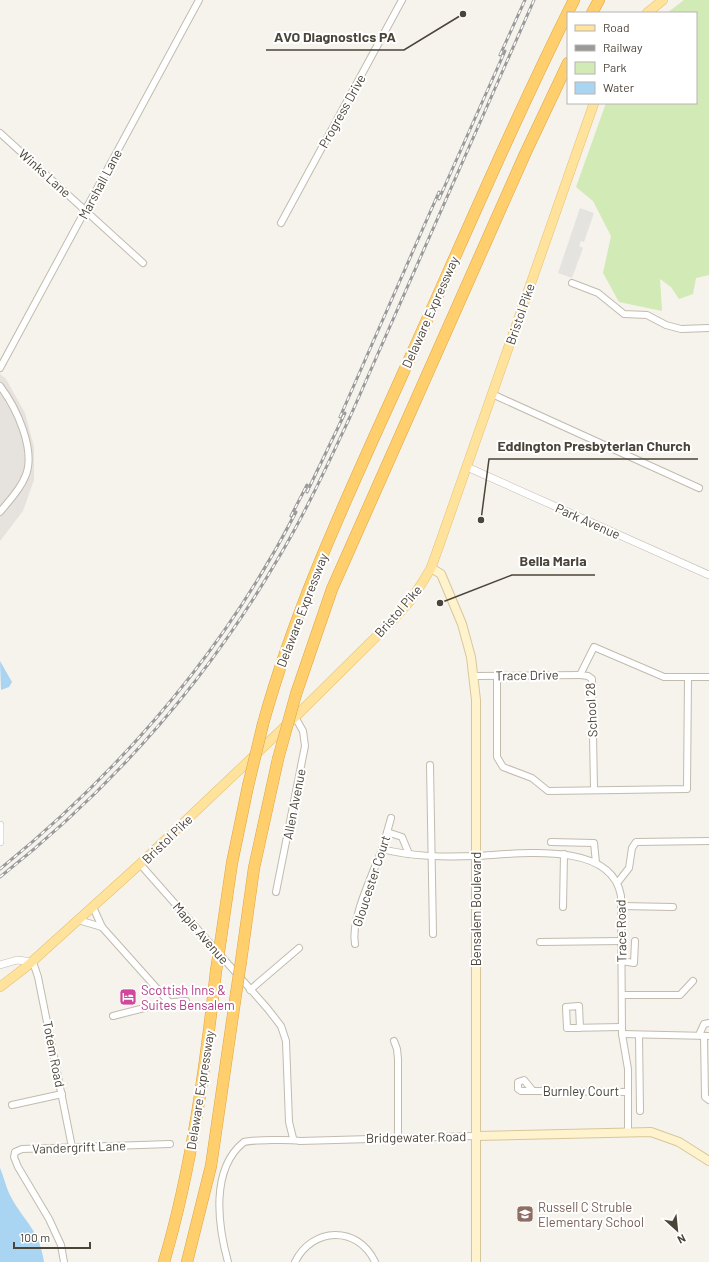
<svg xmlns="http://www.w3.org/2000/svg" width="709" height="1262" viewBox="0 0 709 1262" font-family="Barlow,sans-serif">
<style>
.industrial{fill:#e6e2dd}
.green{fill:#d2eab5}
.parking{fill:#e5e3e0}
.water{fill:#a9d4f2}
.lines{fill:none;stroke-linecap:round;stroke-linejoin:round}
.minor-casing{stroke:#c2bbae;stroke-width:8}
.tertiary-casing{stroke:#c2bbae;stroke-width:8}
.secondary-casing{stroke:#d6c79b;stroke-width:10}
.primary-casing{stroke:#e6c16a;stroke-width:10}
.motorway-casing{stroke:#e0a43c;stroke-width:12}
.minor{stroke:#fff;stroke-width:6}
.tertiary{stroke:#fff;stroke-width:7}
.secondary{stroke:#fff3cd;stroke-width:8}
.primary{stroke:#ffe39c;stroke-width:9}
.motorway{stroke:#ffcf6e;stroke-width:11}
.rail-casing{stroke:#9a9a9a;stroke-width:3}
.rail{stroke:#fff;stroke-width:1.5;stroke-dasharray:4.5;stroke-linecap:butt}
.motorway-bridge-casing{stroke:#e0a43c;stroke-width:12;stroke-linecap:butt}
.motorway-bridge{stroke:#ffcf6e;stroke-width:11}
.labels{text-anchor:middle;stroke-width:4;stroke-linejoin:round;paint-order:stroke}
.street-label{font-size:13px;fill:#4b4439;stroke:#fff}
.hotel-label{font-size:13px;fill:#b23c85;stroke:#fff;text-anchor:start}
.education-label{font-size:13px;fill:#785e54;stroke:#fff;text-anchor:start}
.leader{fill:none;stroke:#4b4439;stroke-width:1.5}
.callout-dot{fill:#4b4439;stroke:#fff;stroke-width:1.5}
.callout-label{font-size:14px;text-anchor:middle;font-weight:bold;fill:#4b4439;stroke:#fff;stroke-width:4;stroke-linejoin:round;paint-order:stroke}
</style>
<rect width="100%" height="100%" fill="#f6f3ec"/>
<path class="industrial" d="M 0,374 L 6,379 L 25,413 L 34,447 L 34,480 L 23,511 L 0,541 Z"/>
<path class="green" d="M 684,0 L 709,0 L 709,275 L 696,278 L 693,294 L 679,299 L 671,287 L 660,279 L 662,311 L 619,302 L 603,273 L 611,236 L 593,201 L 576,187 L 606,103 L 696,103 L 696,13 L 667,13 Z"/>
<path class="parking" d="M 580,208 L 594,213 L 584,242 L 581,241 L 579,246 L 583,248 L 572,278 L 558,273 Z"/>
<g class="water">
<path d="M 0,661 L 12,682 L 9,687 L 1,690 Z"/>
<path d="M 0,1168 C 4,1177 6,1188 11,1197 C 25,1223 39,1229 44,1262 L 0,1262 Z"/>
</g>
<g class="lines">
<g class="minor-casing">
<g id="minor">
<path d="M 0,133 L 143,263"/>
<path d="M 281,223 L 402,0"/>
<path d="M 572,283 L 598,293 L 624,314 L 647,315 L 666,325 L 681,329 L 709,328"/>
<path d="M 0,368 L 199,0"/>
<path d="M 0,386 C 16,407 37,451 25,477 C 20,490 8,502 0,512"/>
<path d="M 492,394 L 699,488"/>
<path d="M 497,675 L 497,757 L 503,767 L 532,778 L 548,791 L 687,789 L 688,677"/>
<path d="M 474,676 L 580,675"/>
<path d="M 430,765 L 433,934"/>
<path d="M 594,789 L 592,679 L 588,676 L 580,675 L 594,647 L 664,677 L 709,677"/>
<path d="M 387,832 L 402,837 L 409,854"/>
<path d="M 551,842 L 594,843 L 596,863"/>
<path d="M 382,849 C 412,857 445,857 476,856 C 518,854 612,840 621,896 L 622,1034 L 628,1069 L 628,1132"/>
<path d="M 140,864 L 267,1008 L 281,1026 L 286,1041 L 289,1122 L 293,1138"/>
<path d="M 618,882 L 629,868 L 632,848 L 636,842 L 709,841"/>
<path d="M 276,892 L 305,746 L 303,731 L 295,717"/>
<path d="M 621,906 L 673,907"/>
<path d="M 93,907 L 102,927 L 169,1002"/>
<path d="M 563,907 L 564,854"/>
<path d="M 78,920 L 102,927"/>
<path d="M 540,942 L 622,941"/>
<path d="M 355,944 C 350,918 375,870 384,844 C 386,835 389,826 391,818"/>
<path d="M 621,961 L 634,963 L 635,941"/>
<path d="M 33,962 L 38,977 L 72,1147"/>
<path d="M 250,990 L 299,948"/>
<path d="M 622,995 L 680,995 L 693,981"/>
<path d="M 113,1016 L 164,1003 L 186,1001"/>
<path d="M 580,1028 L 579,1006 L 566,1007 L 567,1028 L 622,1027"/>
<path d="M 622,1034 L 709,1036"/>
<path d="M 639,1035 L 640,1111"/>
<path d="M 699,1035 L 704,1024 L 709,1023"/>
<path d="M 704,1036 L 705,1097 L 709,1100"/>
<path d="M 394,1041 L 397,1049 L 398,1059 L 398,1137"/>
<path d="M 524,1080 L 533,1091 L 521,1091 L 518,1089 L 518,1082 Z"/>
<path d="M 533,1091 L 628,1092"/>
<path d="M 12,1105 L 62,1094"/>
<path d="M 64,1262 L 61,1245 L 49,1219 L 18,1167 L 14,1157 L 15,1152 L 22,1149 L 170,1144"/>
<path d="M 228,1262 C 218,1226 210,1169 244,1142 C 253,1140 291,1139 300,1141 L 476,1136"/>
<path d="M 295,1262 C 312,1227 358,1225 375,1262"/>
</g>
</g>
<g class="tertiary-casing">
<g id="tertiary">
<path d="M 467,467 L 709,575"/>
<path d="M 0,825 L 0,842"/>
<path d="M 0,965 L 17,960 L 33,962"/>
</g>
</g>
<g class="secondary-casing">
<g id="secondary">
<path d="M 431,568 L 441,574 L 462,624 L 471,657 L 476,700 L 476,1262"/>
<path d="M 476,1136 L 651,1132 L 679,1142 L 709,1161"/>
</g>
</g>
<g class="primary-casing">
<g id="primary">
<path d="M 647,13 L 663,0"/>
<path d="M 0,987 L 26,967 L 140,864 L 295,717 L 392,621 L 410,601 L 422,583 L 431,568 L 441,540 L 594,103"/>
</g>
</g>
<g class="motorway-casing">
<g id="motorway">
<path d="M 592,13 L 599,0"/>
<path d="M 296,694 L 332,589 L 525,154 L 568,63"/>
<path d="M 263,724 C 297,601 352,487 404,371 C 460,247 513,122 574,0"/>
<path d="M 221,938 L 232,863 L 248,786"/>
<path d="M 241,961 L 254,868 L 278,759"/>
<path d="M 164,1262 C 192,1167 205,1069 216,971"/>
<path d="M 187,1262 L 211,1166 L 236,994"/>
</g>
</g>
<use href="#minor" class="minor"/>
<use href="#tertiary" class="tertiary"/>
<use href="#secondary" class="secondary"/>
<use href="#primary" class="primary"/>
<use href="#motorway" class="motorway"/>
<g class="rail-casing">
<g id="rail">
<path d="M 500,55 L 525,0"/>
<path d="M 439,199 L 505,51"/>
<path d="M 340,417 L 439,192"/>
<path d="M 307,492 L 345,413"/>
<path d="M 291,516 L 307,485"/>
<path d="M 0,869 C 122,770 224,651 296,512"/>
<path d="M 0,877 C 110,790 205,683 276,562 C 304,516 327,466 350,417 L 534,0"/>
</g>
</g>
<use href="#rail" class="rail"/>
<g class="motorway-bridge-casing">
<g id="motorway-bridge">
<path d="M 278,759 L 296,694"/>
<path d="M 248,786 L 263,724"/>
<path d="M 216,971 L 221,938"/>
<path d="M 236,994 L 241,961"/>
</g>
</g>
<use href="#motorway-bridge" class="motorway-bridge"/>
</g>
<defs>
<g id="hotel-square" transform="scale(0.9)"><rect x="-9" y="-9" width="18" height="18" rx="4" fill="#d1479c" stroke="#fff"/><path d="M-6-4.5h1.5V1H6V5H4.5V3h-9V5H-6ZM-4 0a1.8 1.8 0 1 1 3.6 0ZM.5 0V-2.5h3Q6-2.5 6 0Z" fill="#fff"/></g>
<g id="school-square" transform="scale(0.9)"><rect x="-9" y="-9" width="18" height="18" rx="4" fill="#8d6e63" stroke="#fff"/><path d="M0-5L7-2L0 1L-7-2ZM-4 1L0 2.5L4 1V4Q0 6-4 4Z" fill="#fff"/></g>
</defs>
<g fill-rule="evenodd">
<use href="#hotel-square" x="128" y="997"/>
<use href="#school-square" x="525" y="1214"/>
</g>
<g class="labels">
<g class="street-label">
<text transform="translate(342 111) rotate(-61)" y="5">Progress Drive</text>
<text transform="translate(45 173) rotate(42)" y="5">Winks Lane</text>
<text transform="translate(100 184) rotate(-62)" y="5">Marshall Lane</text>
<text transform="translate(430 312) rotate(-66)" y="5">Delaware Expressway</text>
<text transform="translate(520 314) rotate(-71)" y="5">Bristol Pike</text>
<text transform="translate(588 521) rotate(24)" y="5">Park Avenue</text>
<text transform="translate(302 610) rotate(-69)" y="5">Delaware Expressway</text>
<text transform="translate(398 611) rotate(-49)" y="5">Bristol Pike</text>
<text transform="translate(527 675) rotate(-1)" y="5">Trace Drive</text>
<text transform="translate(591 710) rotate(-93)" y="5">School 28</text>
<text transform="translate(294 804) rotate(-79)" y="5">Allen Avenue</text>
<text transform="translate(167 839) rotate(-44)" y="5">Bristol Pike</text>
<text transform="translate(371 881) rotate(-72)" y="5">Gloucester Court</text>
<text transform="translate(476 909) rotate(-90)" y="5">Bensalem Boulevard</text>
<text transform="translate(621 931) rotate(-91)" y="5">Trace Road</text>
<text transform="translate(201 933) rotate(49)" y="5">Maple Avenue</text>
<text transform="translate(54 1054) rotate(79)" y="5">Totem Road</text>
<text transform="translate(200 1090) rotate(-81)" y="5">Delaware Expressway</text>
<text x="581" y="1096">Burnley Court</text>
<text transform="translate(416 1137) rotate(-1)" y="5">Bridgewater Road</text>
<text transform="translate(79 1147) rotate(-2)" y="5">Vandergrift Lane</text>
</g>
<g class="hotel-label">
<text x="141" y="995">Scottish Inns &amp;<tspan x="141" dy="15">Suites Bensalem</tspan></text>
</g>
<g class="education-label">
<text x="538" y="1212">Russell C Struble<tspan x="538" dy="15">Elementary School</tspan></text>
</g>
</g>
<path class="leader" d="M463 14L404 50H266M481 520L489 459H698M440 603L512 575H595"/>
<g class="callout-dot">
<circle cx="463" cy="14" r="4"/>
<circle cx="481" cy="520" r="4"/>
<circle cx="440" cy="603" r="4"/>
</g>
<g class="callout-label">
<text x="335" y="42">AVO Diagnostics PA</text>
<text x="594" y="451">Eddington Presbyterian Church</text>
<text x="553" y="566">Bella Maria</text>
</g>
<rect x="567" y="12" width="130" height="92" fill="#ffffff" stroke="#b7b4b0"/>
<rect x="575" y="25" width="20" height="6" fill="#ffe39c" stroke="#b7b4b0"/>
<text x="603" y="32" font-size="12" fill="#4b4439">Road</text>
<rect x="575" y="45" width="20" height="6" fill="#9a9a9a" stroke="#b7b4b0"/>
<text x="603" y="52" font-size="12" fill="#4b4439">Railway</text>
<rect x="575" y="62" width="20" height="12" fill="#d2eab5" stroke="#b7b4b0"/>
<text x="603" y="72" font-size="12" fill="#4b4439">Park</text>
<rect x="575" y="82" width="20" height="12" fill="#a9d4f2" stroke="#b7b4b0"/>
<text x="603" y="92" font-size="12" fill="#4b4439">Water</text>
<g transform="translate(677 1230) rotate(153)" stroke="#ffffff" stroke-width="3" paint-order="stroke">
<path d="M0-3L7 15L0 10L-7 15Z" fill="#4b4439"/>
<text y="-6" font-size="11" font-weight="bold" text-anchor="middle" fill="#4b4439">N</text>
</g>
<path d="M14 1242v6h76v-6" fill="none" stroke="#4b4439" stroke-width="2"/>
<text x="20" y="1242" font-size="12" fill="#4b4439" stroke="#ffffff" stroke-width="3" paint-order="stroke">100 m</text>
</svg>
